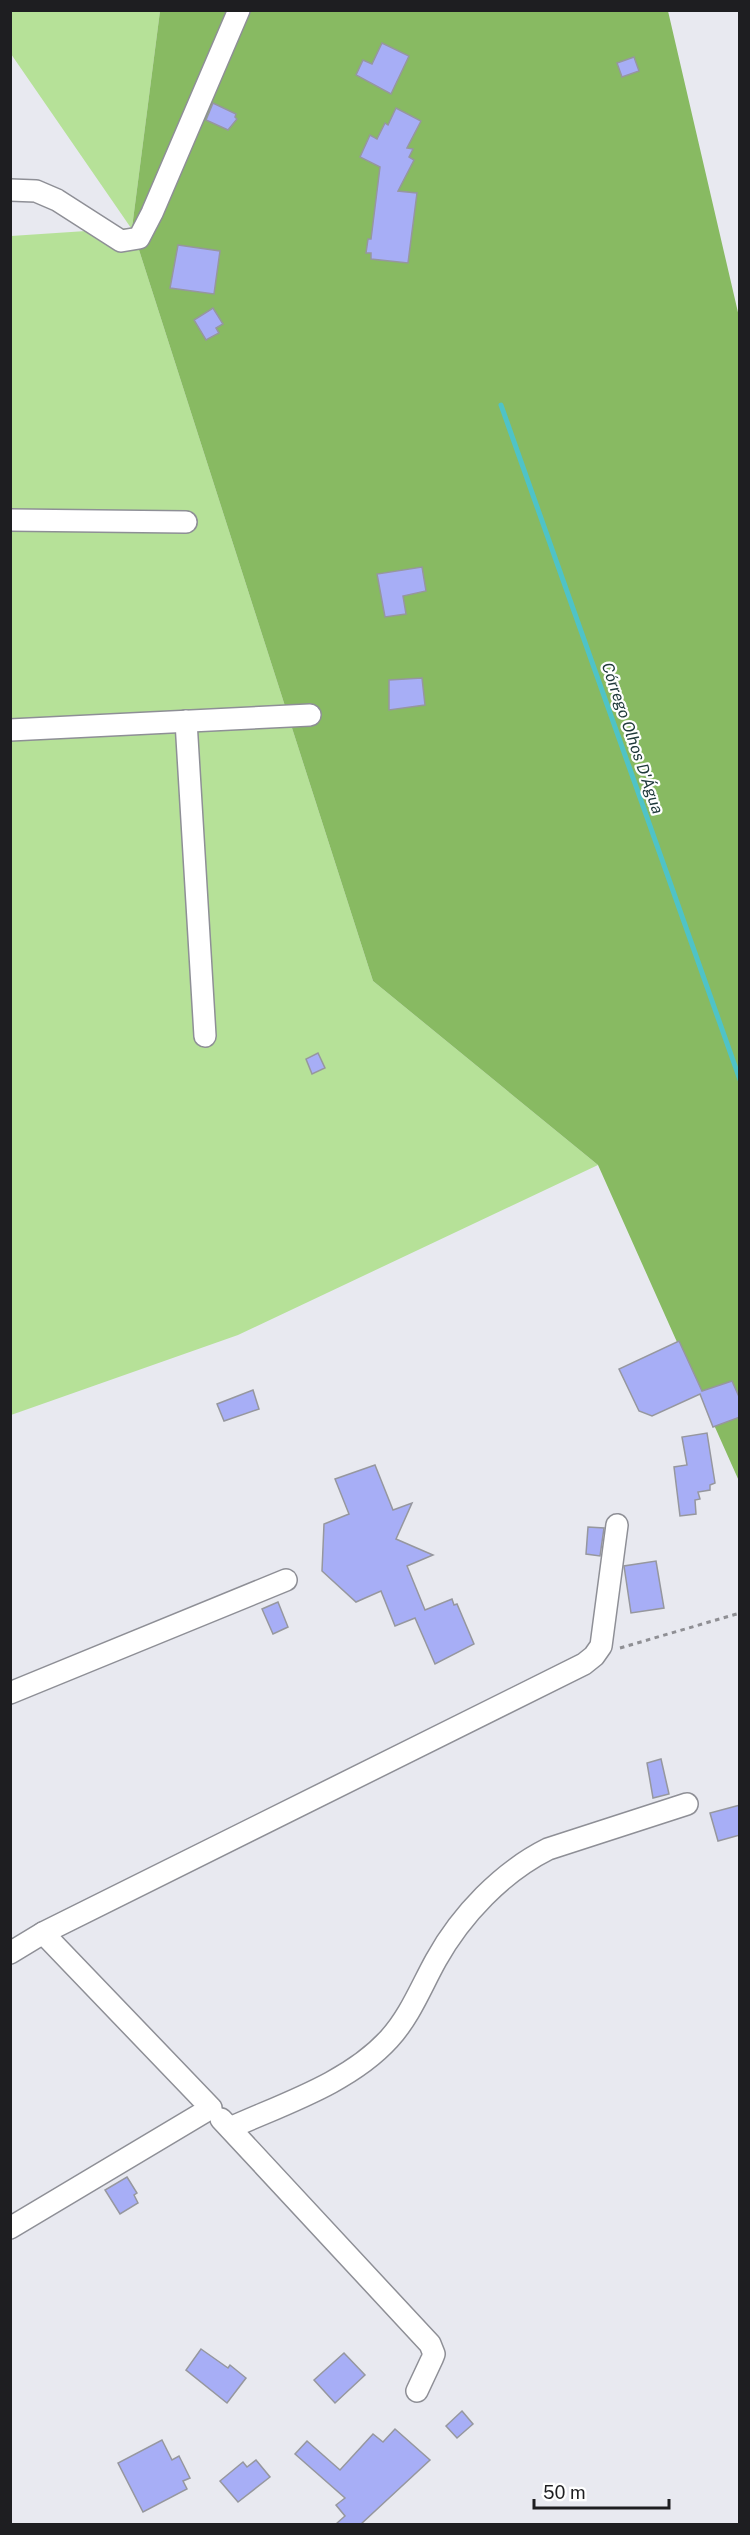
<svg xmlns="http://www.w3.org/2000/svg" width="750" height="2535" viewBox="0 0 750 2535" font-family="'Public Sans',sans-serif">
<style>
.green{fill:#b6e198}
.forest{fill:#88ba62}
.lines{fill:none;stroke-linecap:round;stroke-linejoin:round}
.stream{stroke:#4fc3c7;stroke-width:5}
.building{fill:#a7aef6;stroke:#96979e;stroke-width:1.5}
.street-casing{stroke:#8e8f96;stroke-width:24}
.path{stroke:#8f8f94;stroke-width:3;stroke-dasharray:4.5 4.5;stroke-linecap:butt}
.street{stroke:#fff;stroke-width:21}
.labels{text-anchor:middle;stroke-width:4.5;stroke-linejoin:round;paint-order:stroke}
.water-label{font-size:16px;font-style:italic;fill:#203a3b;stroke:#fff}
</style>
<rect width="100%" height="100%" fill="#e8e9f0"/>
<path class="green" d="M 10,11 L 160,11 L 132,228 L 373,981 L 598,1165 L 238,1335 L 11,1415 L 11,236 L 131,228 L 11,54 Z"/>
<path class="forest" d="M 160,11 L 668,11 L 740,321 L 739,1481 L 598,1165 L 373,981 L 132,228 Z"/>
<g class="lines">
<path class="stream" d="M 501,405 L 740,1080"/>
</g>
<g class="building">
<path d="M 382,43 L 409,56 L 391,94 L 356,75 L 363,60 L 372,64 Z"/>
<path d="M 634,57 L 639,71 L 622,77 L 617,63 Z"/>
<path d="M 213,103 L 236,114 L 235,117 L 237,119 L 228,130 L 206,120 Z"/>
<path d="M 396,108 L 421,121 L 407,148 L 413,149 L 409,157 L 414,160 L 398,191 L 417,193 L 408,263 L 371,259 L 371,253 L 366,253 L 368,239 L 371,239 L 380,167 L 360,157 L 370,135 L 377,139 L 385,123 L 388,125 Z"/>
<path d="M 178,245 L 220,251 L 214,294 L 170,288 Z"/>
<path d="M 213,308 L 223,324 L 216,328 L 219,333 L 206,340 L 194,320 Z"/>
<path d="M 422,567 L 426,591 L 403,596 L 406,614 L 385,617 L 377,574 Z"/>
<path d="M 422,678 L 425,705 L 389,710 L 389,680 Z"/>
<path d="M 318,1053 L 325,1068 L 312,1074 L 306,1059 Z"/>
<path d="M 679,1341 L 702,1391 L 732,1381 L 740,1399 L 740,1417 L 713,1427 L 700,1394 L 652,1416 L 639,1411 L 619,1369 Z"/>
<path d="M 253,1390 L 259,1409 L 224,1421 L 217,1404 Z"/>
<path d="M 707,1433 L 715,1483 L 710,1485 L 710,1490 L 698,1492 L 700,1499 L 695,1500 L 696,1514 L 680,1516 L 674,1467 L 687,1465 L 682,1437 Z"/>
<path d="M 375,1465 L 393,1510 L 412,1503 L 396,1539 L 433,1555 L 407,1566 L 425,1610 L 452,1599 L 454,1605 L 457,1604 L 474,1644 L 435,1664 L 415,1618 L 395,1626 L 381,1591 L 356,1602 L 322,1571 L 324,1524 L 349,1514 L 335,1479 Z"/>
<path d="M 588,1527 L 604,1528 L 600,1556 L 586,1554 Z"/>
<path d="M 656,1561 L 664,1608 L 631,1613 L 624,1566 Z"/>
<path d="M 278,1602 L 288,1627 L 273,1634 L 262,1609 Z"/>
<path d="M 661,1759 L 669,1794 L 653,1798 L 647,1763 Z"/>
<path d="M 740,1805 L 740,1835 L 718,1841 L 710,1813 Z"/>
<path d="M 127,2177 L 137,2193 L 134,2195 L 138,2203 L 120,2214 L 105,2190 Z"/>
<path d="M 201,2349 L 228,2368 L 230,2365 L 246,2378 L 227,2403 L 186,2370 Z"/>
<path d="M 344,2353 L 365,2375 L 335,2403 L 314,2380 Z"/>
<path d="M 462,2411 L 473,2424 L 457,2438 L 446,2426 Z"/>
<path d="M 395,2429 L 430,2460 L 361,2524 L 336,2524 L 345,2516 L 336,2505 L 345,2498 L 295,2454 L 307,2441 L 340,2470 L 373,2434 L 383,2442 Z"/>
<path d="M 162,2440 L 172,2460 L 179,2456 L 190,2478 L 183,2481 L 187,2489 L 143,2512 L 118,2463 Z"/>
<path d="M 256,2460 L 270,2477 L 238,2502 L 220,2481 L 243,2462 L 247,2467 Z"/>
</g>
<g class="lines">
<g class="street-casing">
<g id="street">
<path d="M 10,190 L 36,191 L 57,200 L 121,241 L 139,238 L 152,213 L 239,10"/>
<path d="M 10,520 L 186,522"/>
<path d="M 186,721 L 205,1036"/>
<path d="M 10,730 L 310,715"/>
<path d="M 10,1693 L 286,1580"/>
<path d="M 10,1953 L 43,1933 L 584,1664 L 594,1656 L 601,1646 L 617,1525"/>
<path d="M 221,2119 L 430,2344 L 434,2354 L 432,2359 L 417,2391"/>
<path d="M 230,2128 C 283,2104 349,2083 389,2039 C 410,2016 421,1987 436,1960 C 461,1915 502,1872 548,1849 L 687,1804"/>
<path d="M 10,2228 L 211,2108 L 43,1933"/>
</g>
</g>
<path class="path" d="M 620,1648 L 740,1613"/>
<use href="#street" class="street"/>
</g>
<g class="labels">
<g class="water-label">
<text transform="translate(633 738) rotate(71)" y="6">Córrego Olhos D'Água</text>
</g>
</g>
<rect width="750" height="2535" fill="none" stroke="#1e1e21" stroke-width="24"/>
<path d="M534 2499v9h135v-9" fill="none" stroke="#1e1e21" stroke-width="3"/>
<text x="543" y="2499" font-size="18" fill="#1e1e21" stroke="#ffffff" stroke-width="4.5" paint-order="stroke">50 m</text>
</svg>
